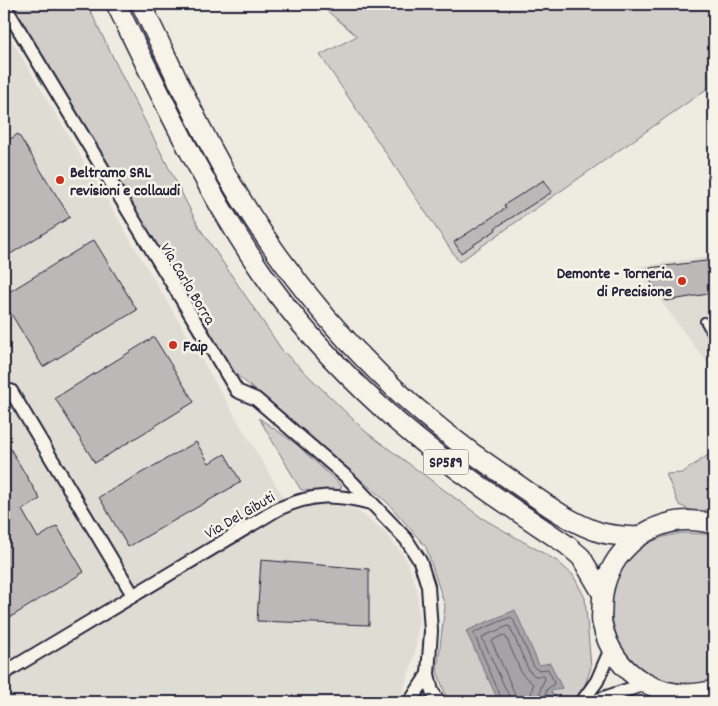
<svg xmlns="http://www.w3.org/2000/svg" width="718" height="706" viewBox="0 0 718 706" font-family="Dekko,sans-serif">
<style>
.built{fill:#dfdcd4}
.green{fill:#d1cdc9;stroke:#7a7882}
.water{fill:#a6a3a6;stroke:#716f7b}
.lines{fill:none;stroke-linecap:round;stroke-linejoin:round}
.shore{stroke:#575666;stroke-width:1}
.building{fill:#bbb8b7;stroke:#22223b}
.lane-casing{stroke:#22223b;stroke-width:10}
.street-casing{stroke:#22223b;stroke-width:16}
.primary-casing{stroke:#22223b;stroke-width:22}
.lane{stroke:#f7f3e8;stroke-width:6}
.street{stroke:#f7f3e8;stroke-width:12}
.primary{stroke:#f7f3e8;stroke-width:19}
.poi-dot{fill:#c8321e;stroke:#f7f3e8;stroke-width:2}
.labels{text-anchor:middle;stroke-width:5;stroke-linejoin:round;paint-order:stroke}
.shield{fill:#f7f3e8;stroke:#62616f;stroke-width:1}
.shield-label{font-size:15px;font-weight:bold;fill:#22223b}
.poi-label{font-size:16px;font-weight:bold;fill:#22223b;stroke:#f7f3e8;text-anchor:start}
.street-label{font-size:16px;fill:#22223b;stroke:#f7f3e8}
</style>
<rect width="100%" height="100%" fill="#eeebe1"/>
<filter id="ink" filterUnits="userSpaceOnUse"><feTurbulence type="fractalNoise" baseFrequency=".02" numOctaves="2"/><feDisplacementMap in="SourceGraphic" scale="10" xChannelSelector="R" yChannelSelector="G"/><feConvolveMatrix kernelMatrix="1 2 1 2 8 2 1 2 1" color-interpolation-filters="sRGB"/></filter>
<g filter="url(#ink)">
<g class="built">
<path d="M 4,27 L 291,510 L 318,503 L 355,509 L 382,529 L 406,559 L 417,589 L 419,618 L 415,653 L 400,702 L 4,702 Z"/>
<path d="M 714,256 L 714,372 L 635,267 Z"/>
</g>
<g class="green">
<path d="M 8,4 L 87,4 L 126,84 L 199,227 L 282,350 L 366,432 L 482,518 L 557,561 L 573,575 L 585,598 L 591,667 L 583,691 L 571,702 L 451,702 L 447,699 L 437,671 L 445,606 L 426,547 L 387,502 L 230,369 Z"/>
<path d="M 319,4 L 714,4 L 714,84 L 459,262 L 320,55 L 357,36 Z"/>
<path d="M 259,418 L 296,444 L 342,486 L 338,492 L 301,490 Z"/>
<path d="M 714,451 L 714,507 L 697,513 L 679,505 L 666,474 L 682,473 Z"/>
<path d="M 682,533 L 706,534 L 714,538 L 714,678 C 701,685 684,685 669,681 C 610,668 592,593 636,552 C 649,540 665,536 682,533 Z"/>
</g>
<path class="water" d="M 515,610 L 539,665 L 550,663 L 562,688 L 551,691 L 554,698 L 544,702 L 499,702 L 466,631 Z"/>
<g class="lines">
<g class="shore">
<path d="M 503,702 L 474,634 L 475,632 L 511,617 L 513,619 L 534,667 L 538,670 L 548,669 L 554,682 L 553,685 L 547,689 L 544,702"/>
<path d="M 509,702 L 509,696 L 482,638 L 484,636 L 508,626 L 510,627 L 529,671 L 535,676 L 544,676 L 545,679 L 541,687 L 538,702"/>
<path d="M 517,702 L 515,694 L 492,642 L 493,640 L 503,635 L 506,637 L 522,674 L 533,684 L 530,702"/>
</g>
</g>
<g class="building">
<path d="M 18,134 L 70,217 L 4,258 L 4,143 Z"/>
<path d="M 544,180 L 552,192 L 495,228 L 496,230 L 461,253 L 454,242 L 506,208 L 504,205 Z"/>
<path d="M 94,240 L 137,310 L 43,367 L 4,302 L 4,295 Z"/>
<path d="M 714,260 L 714,293 L 666,301 L 641,269 Z"/>
<path d="M 154,337 L 194,402 L 95,463 L 55,398 Z"/>
<path d="M 4,438 L 40,499 L 22,510 L 38,538 L 57,526 L 84,572 L 4,621 Z"/>
<path d="M 196,442 L 209,463 L 225,454 L 241,482 L 128,547 L 99,497 Z"/>
<path d="M 261,560 L 369,569 L 369,625 L 257,621 Z"/>
</g>
<g class="lines">
<g class="lane-casing">
<path id="lane" d="M 704,321 L 714,339"/>
</g>
<g class="street-casing">
<g id="street">
<path d="M 4,5 L 237,391 L 256,399 L 349,479 L 406,539 L 420,561 L 428,586 L 431,631 L 428,674 L 432,691 L 439,702"/>
<path d="M 11,391 L 133,595"/>
<path d="M 4,673 L 278,509 C 313,493 335,494 371,503"/>
<path d="M 410,702 L 428,674"/>
<path d="M 582,702 L 597,681 L 611,649"/>
<path d="M 592,702 L 645,684"/>
</g>
</g>
<g class="primary-casing">
<g id="primary">
<path d="M 116,4 C 160,94 203,186 260,270 C 294,320 337,367 382,408 C 439,461 504,502 567,545 L 581,557 L 602,593"/>
<path d="M 141,4 C 172,67 202,136 239,196 C 307,308 396,403 505,476 C 535,496 565,521 599,532 C 611,536 625,536 637,537"/>
<path d="M 714,524 C 701,521 687,519 673,522 C 632,531 602,565 602,608 C 602,613 601,618 602,623 C 613,676 663,704 714,690"/>
</g>
</g>
<use href="#lane" class="lane"/>
<use href="#street" class="street"/>
<use href="#primary" class="primary"/>
</g>
</g>
<g class="poi-dot">
<circle cx="60" cy="180" r="5"/>
<circle cx="682" cy="281" r="5"/>
<circle cx="173" cy="345" r="5"/>
</g>
<g class="labels">
<rect class="shield" x="423.5" y="449.5" width="45" height="25" rx="4"/>
<g class="shield-label">
<text x="446" y="467">SP589</text>
</g>
<g class="poi-label">
<text x="70" y="177">Beltramo SRL<tspan x="70" dy="18">revisioni e collaudi</tspan></text>
<text x="672" y="278" text-anchor="end">Demonte - Torneria<tspan x="672" dy="18">di Precisione</tspan></text>
<text x="183" y="351">Faip</text>
</g>
<g class="street-label">
<text transform="translate(189 283) rotate(59)" y="6">Via Carlo Borra</text>
<text transform="translate(239 514) rotate(-30)" y="6">Via Del Gibuti</text>
</g>
</g>
<rect width="718" height="706" fill="none" stroke="#f7f3e8" stroke-width="20"/>
<rect x="10" y="10" width="698" height="686" fill="none" stroke="#22223b" stroke-width="2" filter="url(#ink)"/>
</svg>
